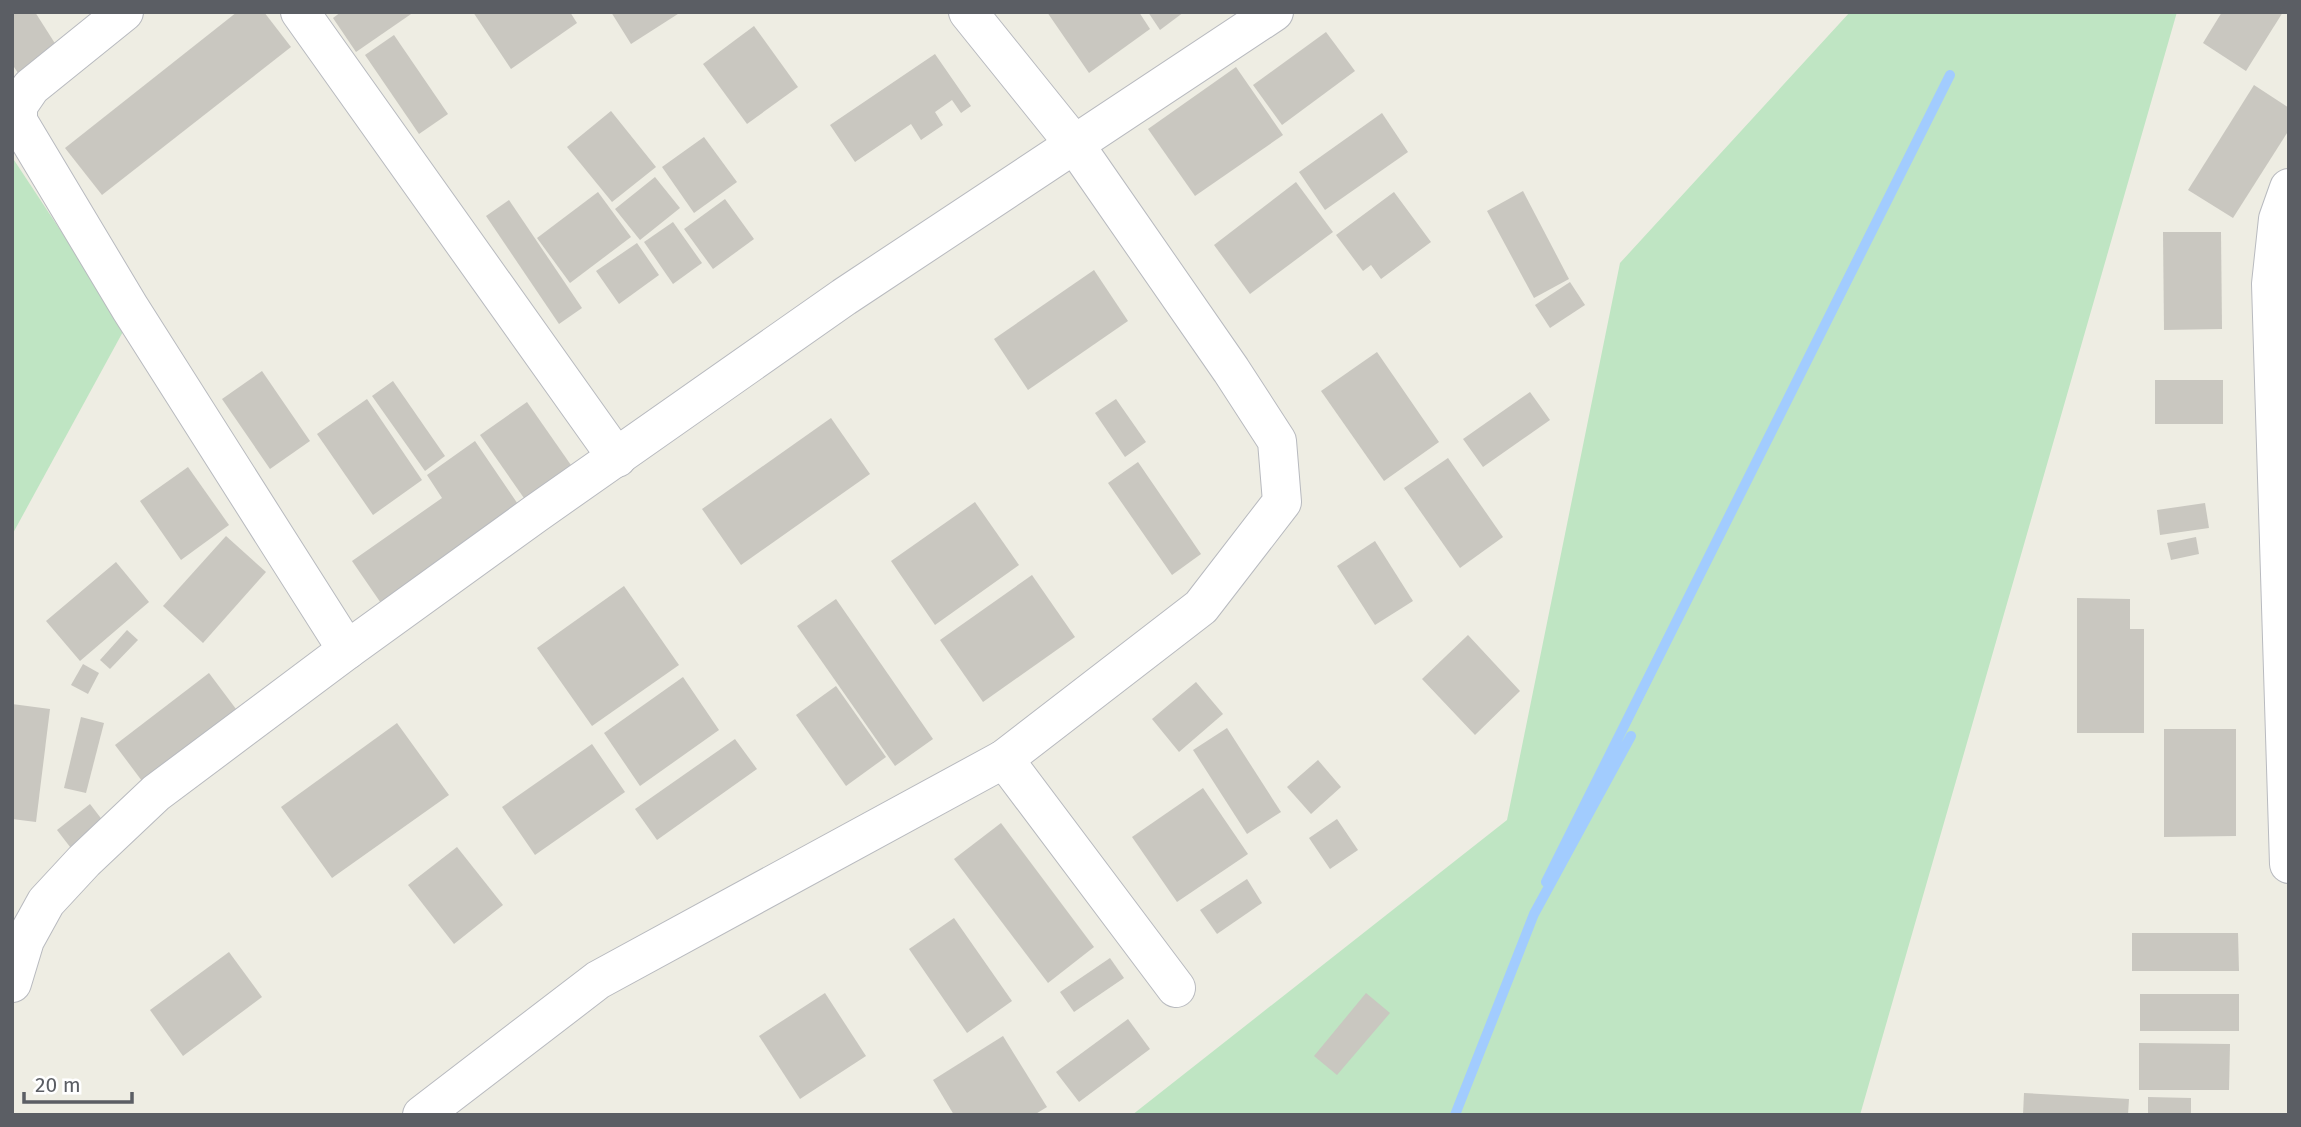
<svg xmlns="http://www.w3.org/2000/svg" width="2301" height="1127" viewBox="0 0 2301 1127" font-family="'Fira Sans',sans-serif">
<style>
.green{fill:#bfe5c3}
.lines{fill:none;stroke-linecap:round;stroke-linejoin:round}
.stream{stroke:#a2ccfe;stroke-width:10}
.building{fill:#c9c7c0}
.minor-casing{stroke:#b8babf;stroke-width:40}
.minor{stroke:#fff;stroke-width:38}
</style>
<rect width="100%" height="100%" fill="#eeede3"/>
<g class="green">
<path d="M 1850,12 L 2177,12 L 1860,1115 L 1132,1115 L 1507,820 L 1620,263 Z"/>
<path d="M 12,157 L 125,328 L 12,535 Z"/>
</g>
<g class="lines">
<path class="stream" d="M 1455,1115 L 1534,914 L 1631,736 L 1546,882 L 1950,75"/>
</g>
<g class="building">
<path d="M 12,12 L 35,12 L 63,56 L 24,82 L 12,64 Z"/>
<path d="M 237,12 L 264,12 L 291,47 L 102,195 L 65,148 Z"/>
<path d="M 341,12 L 414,12 L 356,52 L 333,18 Z"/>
<path d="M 473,12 L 570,12 L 577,23 L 511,69 Z"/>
<path d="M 611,12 L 681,12 L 631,44 Z"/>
<path d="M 1047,12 L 1139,12 L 1150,29 L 1089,73 Z"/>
<path d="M 1148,12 L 1184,12 L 1160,30 Z"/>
<path d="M 2222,12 L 2283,12 L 2246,71 L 2203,43 Z"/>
<path d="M 754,26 L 798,87 L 747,124 L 703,64 Z"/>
<path d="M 1326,32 L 1355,71 L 1282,125 L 1253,85 Z"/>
<path d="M 394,35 L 448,114 L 419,134 L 365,55 Z"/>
<path d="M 935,54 L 971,106 L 961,113 L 952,100 L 935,112 L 943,125 L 921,140 L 911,124 L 855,162 L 830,125 Z"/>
<path d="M 1236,67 L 1283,135 L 1195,196 L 1148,129 Z"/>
<path d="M 2254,85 L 2289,108 L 2289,130 L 2233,218 L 2188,190 Z"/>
<path d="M 611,111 L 656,167 L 612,202 L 567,147 Z"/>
<path d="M 1382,113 L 1408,152 L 1325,210 L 1299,172 Z"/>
<path d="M 704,137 L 737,182 L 694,213 L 662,167 Z"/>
<path d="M 655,177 L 680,208 L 640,240 L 615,209 Z"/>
<path d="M 1296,182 L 1333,232 L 1250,294 L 1214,245 Z"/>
<path d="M 1523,191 L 1569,279 L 1534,298 L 1487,211 Z"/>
<path d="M 598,192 L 631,237 L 570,283 L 537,238 Z"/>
<path d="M 1394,192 L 1431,242 L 1381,279 L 1371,265 L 1363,271 L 1336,235 Z"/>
<path d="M 725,199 L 754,239 L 713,269 L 684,229 Z"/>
<path d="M 509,200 L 582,308 L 559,324 L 486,216 Z"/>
<path d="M 673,222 L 702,263 L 673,284 L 644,242 Z"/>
<path d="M 2163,232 L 2221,232 L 2222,329 L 2164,330 Z"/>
<path d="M 637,243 L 659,275 L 619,304 L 596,271 Z"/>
<path d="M 1094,270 L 1128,321 L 1028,390 L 994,339 Z"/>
<path d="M 1570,282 L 1585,305 L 1550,328 L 1535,305 Z"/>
<path d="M 1377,352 L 1439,442 L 1384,481 L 1321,391 Z"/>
<path d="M 262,371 L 310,441 L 270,469 L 222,399 Z"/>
<rect x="2155" y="380" width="68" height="44"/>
<path d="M 393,381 L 445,456 L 425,471 L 372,396 Z"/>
<path d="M 1530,392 L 1550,420 L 1483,467 L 1463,439 Z"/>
<path d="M 367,399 L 422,480 L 373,515 L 317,434 Z"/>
<path d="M 1116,399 L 1146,442 L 1125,457 L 1095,413 Z"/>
<path d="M 527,402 L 580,478 L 533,511 L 480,435 Z"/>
<path d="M 831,418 L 870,474 L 741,565 L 702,509 Z"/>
<path d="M 475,441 L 526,516 L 385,609 L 352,561 L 442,498 L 427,475 Z"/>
<path d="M 1448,458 L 1503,537 L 1460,568 L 1404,488 Z"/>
<path d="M 1138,462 L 1201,554 L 1172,575 L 1108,483 Z"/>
<path d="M 188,467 L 229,525 L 181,560 L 140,501 Z"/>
<path d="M 975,502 L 1019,565 L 935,625 L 891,561 Z"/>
<path d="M 2205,503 L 2209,528 L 2160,535 L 2157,510 Z"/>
<path d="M 226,536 L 266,572 L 203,643 L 163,606 Z"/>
<path d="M 2196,537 L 2199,554 L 2171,560 L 2167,543 Z"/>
<path d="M 1375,541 L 1413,601 L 1375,625 L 1337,566 Z"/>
<path d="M 116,562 L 149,602 L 80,661 L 46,621 Z"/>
<path d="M 1032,575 L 1075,637 L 983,702 L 940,640 Z"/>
<path d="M 624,586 L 679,665 L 592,726 L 537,648 Z"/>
<path d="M 2077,598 L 2130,599 L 2130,629 L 2144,629 L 2144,733 L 2077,733 Z"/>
<path d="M 836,599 L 933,739 L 895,766 L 797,626 Z"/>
<path d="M 127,630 L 138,640 L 110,669 L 100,660 Z"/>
<path d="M 1468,635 L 1520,691 L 1475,735 L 1422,679 Z"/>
<path d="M 83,664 L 99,673 L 88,694 L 71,685 Z"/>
<path d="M 209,673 L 242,717 L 148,789 L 115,745 Z"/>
<path d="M 683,677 L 719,730 L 640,786 L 604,733 Z"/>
<path d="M 1196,682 L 1223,714 L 1179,752 L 1152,719 Z"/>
<path d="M 836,686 L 886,757 L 846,786 L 796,715 Z"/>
<path d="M 12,704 L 50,709 L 36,822 L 12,819 Z"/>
<path d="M 81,717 L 104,723 L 86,793 L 64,788 Z"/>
<path d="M 397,723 L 449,795 L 332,878 L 281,807 Z"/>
<path d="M 1227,728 L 1281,812 L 1247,834 L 1193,750 Z"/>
<path d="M 2164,729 L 2236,729 L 2236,836 L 2164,837 Z"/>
<path d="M 735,739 L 757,769 L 657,840 L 635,809 Z"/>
<path d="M 592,744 L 625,792 L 535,855 L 502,807 Z"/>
<path d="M 1318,760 L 1341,787 L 1311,814 L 1287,787 Z"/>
<path d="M 1203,788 L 1248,854 L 1177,902 L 1132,837 Z"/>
<path d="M 90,804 L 110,830 L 77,856 L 57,830 Z"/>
<path d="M 1337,819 L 1358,850 L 1330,869 L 1309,838 Z"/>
<path d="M 1001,823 L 1094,947 L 1048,983 L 954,859 Z"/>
<path d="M 457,847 L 503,905 L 454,944 L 408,885 Z"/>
<path d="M 1247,879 L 1262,903 L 1217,934 L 1200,910 Z"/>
<path d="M 954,918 L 1012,1001 L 967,1033 L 909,949 Z"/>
<path d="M 2132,933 L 2238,933 L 2239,971 L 2132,971 Z"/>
<path d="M 229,952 L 262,997 L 183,1056 L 150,1010 Z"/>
<path d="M 1110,958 L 1124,978 L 1074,1012 L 1060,992 Z"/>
<path d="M 825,993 L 866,1056 L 800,1099 L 759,1036 Z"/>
<path d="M 1366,993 L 1390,1013 L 1337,1075 L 1314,1056 Z"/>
<rect x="2140" y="994" width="99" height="37"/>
<path d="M 1128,1019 L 1150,1049 L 1079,1102 L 1056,1072 Z"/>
<path d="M 1003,1036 L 1047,1107 L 1034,1115 L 954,1115 L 933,1080 Z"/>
<path d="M 2139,1043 L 2230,1044 L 2229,1090 L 2139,1090 Z"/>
<path d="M 2024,1093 L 2129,1099 L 2128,1115 L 2023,1115 Z"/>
<path d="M 2148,1097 L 2191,1098 L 2191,1115 L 2148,1115 Z"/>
</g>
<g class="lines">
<g class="minor-casing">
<g id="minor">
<path d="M 124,12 L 31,87 L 18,106 L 18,121 L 130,308 L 347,650"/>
<path d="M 300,12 L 617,458"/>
<path d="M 2289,188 L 2278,219 L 2271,284 L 2289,864"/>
<path d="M 1004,759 L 1176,988"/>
<path d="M 12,983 L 25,940 L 46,902 L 84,861 L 156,793 L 347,650 L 535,514 L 844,297 L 1274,12"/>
<path d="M 422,1115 L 598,980 L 1004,759 L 1201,607 L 1282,502 L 1277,441 L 1231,370 L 1075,145 L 968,12"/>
</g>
</g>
<use href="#minor" class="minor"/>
</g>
<rect width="2301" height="1127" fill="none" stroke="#5b5e64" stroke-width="28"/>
<path d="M24 1092v10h108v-10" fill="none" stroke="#5b5e64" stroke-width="3.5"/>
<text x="35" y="1092" font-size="21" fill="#5b5e64" stroke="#ffffff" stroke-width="5" paint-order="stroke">20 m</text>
</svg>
